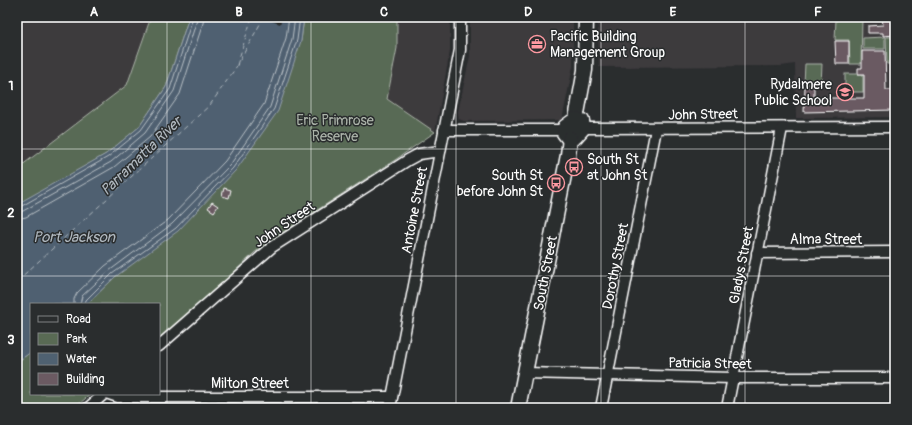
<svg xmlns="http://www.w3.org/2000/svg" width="912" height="425" viewBox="0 0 912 425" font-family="Pangolin,sans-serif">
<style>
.built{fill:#3e3a3e}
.green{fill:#596a54;stroke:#acb4aa}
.water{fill:#4f6171;stroke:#95a0aa}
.pier{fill:#2a2d2e}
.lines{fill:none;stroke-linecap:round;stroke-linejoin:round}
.shore{stroke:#b9c0c6;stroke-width:1}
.ferry{stroke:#b0b8bf;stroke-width:1;stroke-dasharray:5 4;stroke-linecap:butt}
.building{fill:#6b5a62;stroke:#fff}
.street-casing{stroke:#fff;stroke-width:13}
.secondary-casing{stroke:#fff;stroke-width:17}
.street{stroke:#2a2d2e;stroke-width:10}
.secondary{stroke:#2a2d2e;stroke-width:14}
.grid{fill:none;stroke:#fff;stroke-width:1;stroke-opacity:0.55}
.labels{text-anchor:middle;stroke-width:3;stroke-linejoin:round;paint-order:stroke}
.poi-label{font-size:14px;fill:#fff;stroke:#2a2d2e;text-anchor:start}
.street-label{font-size:14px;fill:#fff;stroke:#2a2d2e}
.park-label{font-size:14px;fill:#acb4aa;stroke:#2a2d2e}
.water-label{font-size:15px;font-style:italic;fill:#b0b8bf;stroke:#2a2d2e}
.neatline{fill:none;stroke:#fff;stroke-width:1.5}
.grid-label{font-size:13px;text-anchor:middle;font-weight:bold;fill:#fff}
</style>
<rect width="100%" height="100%" fill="#2a2d2e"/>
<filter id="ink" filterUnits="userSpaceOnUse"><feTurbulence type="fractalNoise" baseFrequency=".025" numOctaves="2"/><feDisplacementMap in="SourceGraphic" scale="8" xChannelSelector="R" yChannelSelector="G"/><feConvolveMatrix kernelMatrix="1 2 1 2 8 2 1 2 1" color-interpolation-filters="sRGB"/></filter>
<g filter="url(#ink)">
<g class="built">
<path d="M 17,17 L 151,17 L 127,85 L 17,169 Z"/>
<path d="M 397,17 L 450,17 L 450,51 L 435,132 L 387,99 L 397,48 Z"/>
<path d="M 470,17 L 573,17 L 573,66 L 562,120 L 464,121 L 459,119 L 458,112 L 470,56 Z"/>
<path d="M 598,17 L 895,17 L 895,117 L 796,118 L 795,64 L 781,66 L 599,67 Z"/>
</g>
<g class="green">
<path d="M 151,17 L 189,17 L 166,87 L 139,127 L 106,154 L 17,206 L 17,169 L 127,85 Z"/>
<path d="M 304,17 L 397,17 L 397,48 L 387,99 L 435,132 L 395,160 L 280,234 L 254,253 L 198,307 L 159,339 L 159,304 L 87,304 L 115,277 L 301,41 Z"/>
<path d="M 836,19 L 862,19 L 861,64 L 850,64 L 849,40 L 835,40 Z"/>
<path d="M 885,37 L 885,49 L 863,49 L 863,38 Z"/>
<path d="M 886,37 L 895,37 L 895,64 L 887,64 Z"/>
<path d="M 805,64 L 822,64 L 821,85 L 804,84 Z"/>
<rect x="845" y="74" width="18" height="18"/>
<path d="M 31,352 L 31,394 L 91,394 L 74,408 L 17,408 L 17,362 Z"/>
</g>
<path class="water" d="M 189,17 L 304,17 L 301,41 L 278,111 L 236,170 L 178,231 L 115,277 L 87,304 L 31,304 L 31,352 L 17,362 L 17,204 L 106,154 L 139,127 L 166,87 Z"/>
<path class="pier" d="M 270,17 L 283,17 L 280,24 L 269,20 Z"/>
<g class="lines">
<g class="shore">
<path d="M 17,207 L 20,207 L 108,157 L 141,130 L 170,89 L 193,17"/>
<path d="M 17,213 L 23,211 L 111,162 L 145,133 L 174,91 L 198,17"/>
<path d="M 17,219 L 26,217 L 114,167 L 150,137 L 180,94 L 203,23 L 204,17"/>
<path d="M 74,304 L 74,299 L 77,293 L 105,266 L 168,220 L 225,161 L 264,104 L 286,38 L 289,17"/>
<path d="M 80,304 L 82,296 L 109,271 L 172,224 L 230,165 L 270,107 L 292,39 L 295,17"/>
<path d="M 85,304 L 86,300 L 112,274 L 176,228 L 233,168 L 274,109 L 297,40 L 300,17"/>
</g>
<g class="ferry">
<path d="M 237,65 L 252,17"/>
<path d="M 17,281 L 210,105 L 235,69 L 264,17"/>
</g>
</g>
<g class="building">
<path d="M 882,17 L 895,17 L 895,35 L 883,36 L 883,33 L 868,33 L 868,26 L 883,25 Z"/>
<path d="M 835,41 L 849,41 L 849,64 L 836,64 Z"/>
<path d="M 862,51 L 885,51 L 886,90 L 895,90 L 895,110 L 804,112 L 805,86 L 814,86 L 814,98 L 864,98 L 864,74 L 858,74 L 858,68 L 862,68 Z"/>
<path d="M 224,188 L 231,190 L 229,198 L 222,196 Z"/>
<path d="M 212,202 L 218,206 L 214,212 L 208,208 Z"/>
</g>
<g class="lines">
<g class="street-casing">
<g id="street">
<path d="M 583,128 L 895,127"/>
<path d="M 444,130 L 564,130"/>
<path d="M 757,253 L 895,252"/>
<path d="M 159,346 L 272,247 L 408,160 L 419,154 L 440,151"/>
<path d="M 525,373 L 733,378 L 895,378"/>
<path d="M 109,394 L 118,397 L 392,397"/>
<path d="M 88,408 L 104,394"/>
<path d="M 390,408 L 460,50 L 460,17"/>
<path d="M 601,408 L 656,129"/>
<path d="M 727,408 L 782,128"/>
</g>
</g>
<g class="secondary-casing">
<g id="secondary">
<path d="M 576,119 L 585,70 L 586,17"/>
<path d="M 576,119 L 582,121 L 583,128 L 575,137 L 568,138 L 564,133 L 565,127 Z"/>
<path d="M 518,408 L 568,155 L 570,138"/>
</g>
</g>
<use href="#street" class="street"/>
<use href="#secondary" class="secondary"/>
</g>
</g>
<path class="grid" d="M 167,17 L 167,408M 311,17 L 311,408M 456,17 L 456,408M 601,17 L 601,408M 745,17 L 745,408M 17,149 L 895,149M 17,276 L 895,276"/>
<defs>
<g id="office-ring" transform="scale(0.9)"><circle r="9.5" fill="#2a2d2e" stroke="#ff9aa2" stroke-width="1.5"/><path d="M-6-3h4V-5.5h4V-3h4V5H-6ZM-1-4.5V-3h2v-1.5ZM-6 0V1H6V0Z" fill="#ff9aa2"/></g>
<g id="school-ring" transform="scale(0.9)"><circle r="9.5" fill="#2a2d2e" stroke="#ff9aa2" stroke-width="1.5"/><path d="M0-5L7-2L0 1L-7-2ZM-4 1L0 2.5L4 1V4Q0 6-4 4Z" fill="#ff9aa2"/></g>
<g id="bus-ring" transform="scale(0.9)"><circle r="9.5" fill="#2a2d2e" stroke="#ff9aa2" stroke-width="1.5"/><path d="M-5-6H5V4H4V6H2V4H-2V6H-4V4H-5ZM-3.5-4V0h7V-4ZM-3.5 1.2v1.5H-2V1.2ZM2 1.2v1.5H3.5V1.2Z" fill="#ff9aa2"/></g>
</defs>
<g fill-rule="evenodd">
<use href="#office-ring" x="537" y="44"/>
<use href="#school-ring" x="845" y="92"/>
<use href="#bus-ring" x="574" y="167"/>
<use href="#bus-ring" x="556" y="183"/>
</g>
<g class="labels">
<g class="poi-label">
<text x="550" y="41">Pacific Building<tspan x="550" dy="16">Management Group</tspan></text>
<text x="832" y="89" text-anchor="end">Rydalmere<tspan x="832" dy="16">Public School</tspan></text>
<text x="587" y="164">South St<tspan x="587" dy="16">at John St</tspan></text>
<text x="543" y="180" text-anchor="end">South St<tspan x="543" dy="16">before John St</tspan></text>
</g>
<g class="street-label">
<text transform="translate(703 114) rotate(-1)" y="5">John Street</text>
<text transform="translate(414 210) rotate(-79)" y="5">Antoine Street</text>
<text transform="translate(284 224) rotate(-34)" y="5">John Street</text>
<text x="826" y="244">Alma Street</text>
<text transform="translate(741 265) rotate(-79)" y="5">Gladys Street</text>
<text transform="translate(615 266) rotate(-79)" y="5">Dorothy Street</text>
<text transform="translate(545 273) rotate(-79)" y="5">South Street</text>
<text transform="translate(710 363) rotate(1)" y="5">Patricia Street</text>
<text x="250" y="388">Milton Street</text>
</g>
<g class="park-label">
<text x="335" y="125">Eric Primrose<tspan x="335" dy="16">Reserve</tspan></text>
</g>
<g class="water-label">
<text transform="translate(141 156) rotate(-44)" y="5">Parramatta River</text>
<text x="74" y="242">Port Jackson</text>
</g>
</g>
<rect width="912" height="425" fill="none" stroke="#2a2d2e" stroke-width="44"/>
<rect x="30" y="303" width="130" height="92" fill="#2a2d2e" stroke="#7f8182"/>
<rect x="38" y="316" width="20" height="6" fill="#2a2d2e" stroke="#7f8182"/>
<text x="66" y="323" font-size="12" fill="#ffffff">Road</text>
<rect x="38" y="333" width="20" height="12" fill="#596a54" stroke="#7f8182"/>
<text x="66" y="343" font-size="12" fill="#ffffff">Park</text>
<rect x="38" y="353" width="20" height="12" fill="#4f6171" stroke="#7f8182"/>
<text x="66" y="363" font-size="12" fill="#ffffff">Water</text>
<rect x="38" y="373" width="20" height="12" fill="#6b5a62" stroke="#7f8182"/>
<text x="66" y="383" font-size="12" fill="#ffffff">Building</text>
<rect x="22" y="22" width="868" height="381" class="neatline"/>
<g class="grid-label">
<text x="94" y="16">A</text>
<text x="239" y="16">B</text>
<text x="384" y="16">C</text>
<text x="528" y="16">D</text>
<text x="673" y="16">E</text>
<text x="818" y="16">F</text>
<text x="11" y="90">1</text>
<text x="11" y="217">2</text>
<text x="11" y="344">3</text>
</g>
</svg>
